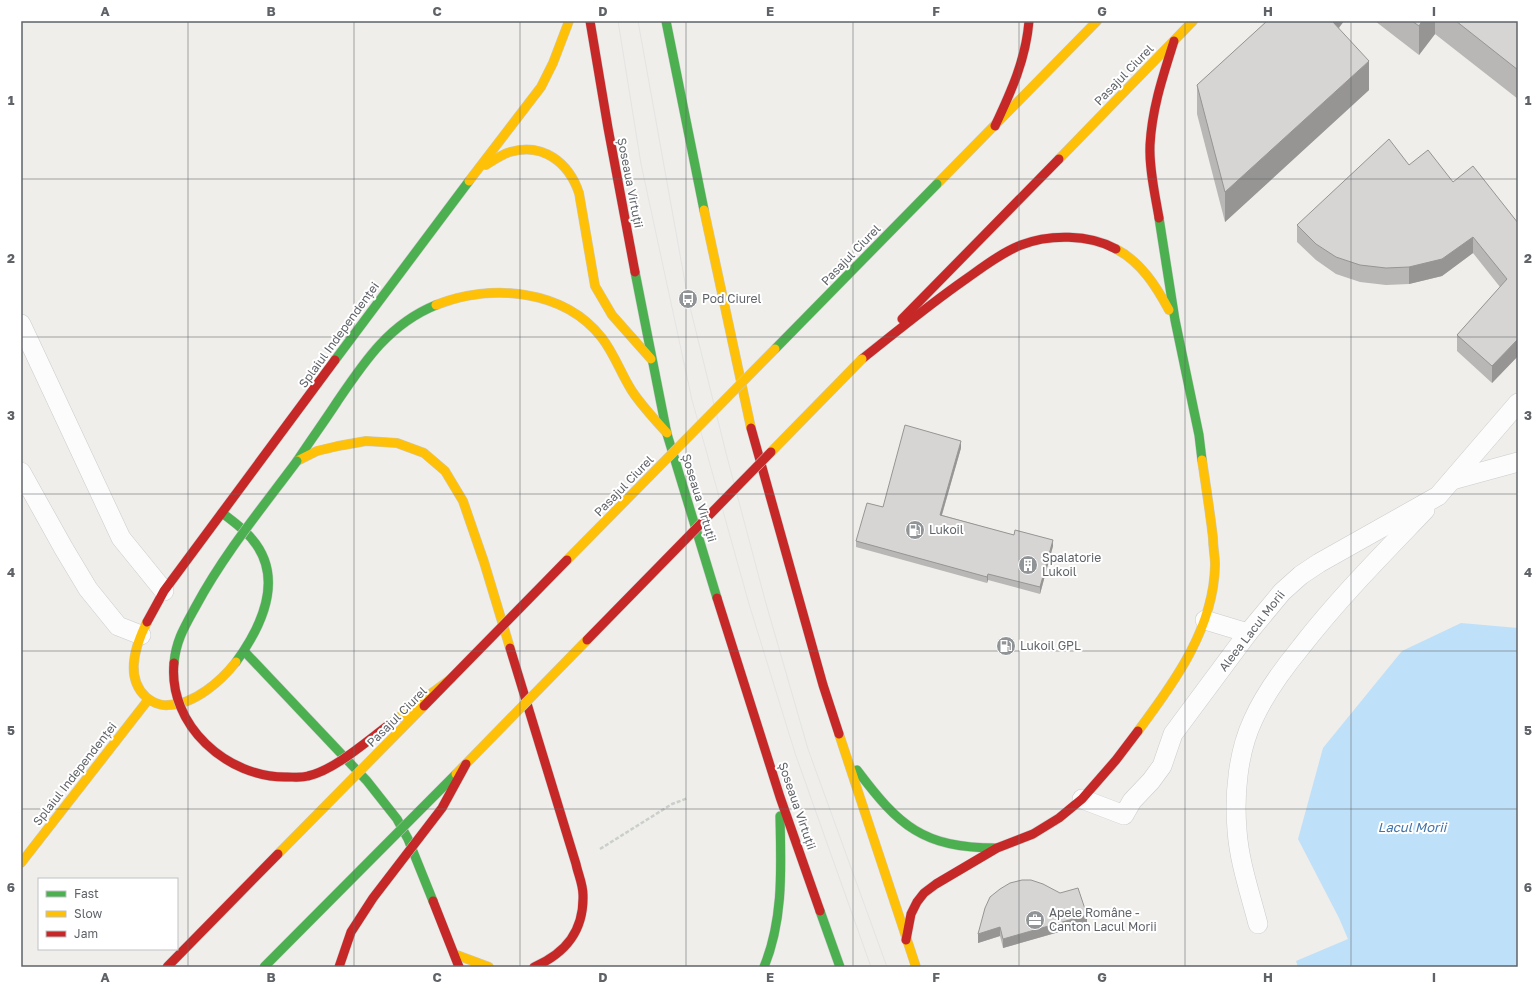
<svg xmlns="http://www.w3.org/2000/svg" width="1539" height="988" viewBox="0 0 1539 988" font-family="'Golos Text',sans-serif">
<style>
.water{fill:#bfe0f9}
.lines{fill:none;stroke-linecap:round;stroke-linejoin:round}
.lane-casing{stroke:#cbcccc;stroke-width:20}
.fast-casing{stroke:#cacacb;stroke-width:10}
.slow-casing{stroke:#cacacb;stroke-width:10}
.jam-casing{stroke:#cacacb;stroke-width:10}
.path{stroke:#cacfcc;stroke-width:2.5;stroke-dasharray:4 2;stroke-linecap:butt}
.lane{stroke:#fdfcfc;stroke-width:19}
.fast{stroke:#4caf50;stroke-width:9}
.slow{stroke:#ffc107;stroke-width:9}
.jam{stroke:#c62828;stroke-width:9}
.tram{stroke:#e4e4e4;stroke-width:1}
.fast-bridge-casing{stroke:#cacacb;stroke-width:10;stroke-linecap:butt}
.slow-bridge-casing{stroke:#cacacb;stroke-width:10;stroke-linecap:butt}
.jam-bridge-casing{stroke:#cacacb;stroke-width:10;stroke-linecap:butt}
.fast-bridge{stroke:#4caf50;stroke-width:9}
.slow-bridge{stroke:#ffc107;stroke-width:9}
.jam-bridge{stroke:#c62828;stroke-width:9}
.wall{fill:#b8b7b5}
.shaded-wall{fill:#969594}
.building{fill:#d6d5d3;stroke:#969594}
.grid{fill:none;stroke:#5f6368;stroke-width:1;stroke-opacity:0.55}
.labels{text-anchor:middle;stroke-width:4;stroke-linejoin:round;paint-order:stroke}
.street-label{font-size:12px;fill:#5f6368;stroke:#fff}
.poi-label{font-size:12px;fill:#5f6368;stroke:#fff;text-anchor:start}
.water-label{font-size:13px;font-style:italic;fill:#4174aa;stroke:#fff}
.neatline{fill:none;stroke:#5f6368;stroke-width:1.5}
.grid-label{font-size:13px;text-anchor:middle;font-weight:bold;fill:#5f6368}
</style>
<rect width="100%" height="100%" fill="#efeeea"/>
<path class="water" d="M 1461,623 L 1518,628 L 1518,967 L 1298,967 L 1296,961 L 1348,939 L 1339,918 L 1298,839 L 1323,748 L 1402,651 Z"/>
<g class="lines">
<g class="lane-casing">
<g id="lane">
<path d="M 21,324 L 121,538 L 164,591"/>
<path d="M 21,472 L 64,549 L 88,589 L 118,626 L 141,635"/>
<path d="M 1452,480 L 1518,462"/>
<path d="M 1205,620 L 1248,633"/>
<path d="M 1082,799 L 1124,815 L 1132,801 L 1151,781 L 1162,766 L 1173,734 L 1248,633 L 1282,592 L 1301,575 L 1319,563 L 1438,496 L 1518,403"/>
<path d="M 1258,924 C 1250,893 1239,861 1237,830 C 1234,794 1238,752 1253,720 C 1265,693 1283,669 1301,647 C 1339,598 1382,555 1425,510"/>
</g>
</g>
<g class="fast-casing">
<g id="fast">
<path d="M 666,21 L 704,210"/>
<path d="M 1159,218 L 1175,320 L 1199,435 L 1202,460"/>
<path d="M 635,272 L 667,434 L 717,598"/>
<path d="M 335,360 L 469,181"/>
<path d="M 297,461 C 310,441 324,422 337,402 C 364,362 389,324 436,305"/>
<path d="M 222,513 C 233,521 244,529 252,539 C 285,578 262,626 236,662"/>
<path d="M 244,651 L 367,781 L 397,819 L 408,839 L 433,901"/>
<path d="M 857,770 C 899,826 923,848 996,848"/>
<path d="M 820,911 L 840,967"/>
<path d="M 764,967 C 784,918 781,867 780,816"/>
</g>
</g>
<g class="slow-casing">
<g id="slow">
<path d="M 1059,159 L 1193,21"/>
<path d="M 486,165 C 494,160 502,154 510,152 C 543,142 569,163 579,193 L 595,286 L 612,315 L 651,359"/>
<path d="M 469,181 L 541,87 L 553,63 L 569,21"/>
<path d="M 937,184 L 1097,21"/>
<path d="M 704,210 L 751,428"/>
<path d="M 1116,249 C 1141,262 1156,286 1169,310"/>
<path d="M 436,305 C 490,283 564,289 602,338 C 615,355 621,374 632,391 C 642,406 655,420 667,433"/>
<path d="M 297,461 L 317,451 L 338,446 L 366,441 L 397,443 L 424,453 L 445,471 L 463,501 L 484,562 L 510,648"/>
<path d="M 147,622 C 136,644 124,677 146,697 C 152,702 159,706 168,705 C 194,705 221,681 236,662"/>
<path d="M 1138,731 C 1174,683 1214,628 1215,565 C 1215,556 1213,547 1213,538 C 1210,512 1206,486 1202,460"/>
<path d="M 839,734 L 916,967"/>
<path d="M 21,863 L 148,700"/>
<path d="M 454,954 L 489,967"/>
</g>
</g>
<g class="jam-casing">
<g id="jam">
<path d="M 590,21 L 608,128 L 635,272"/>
<path d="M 995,126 C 1011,92 1026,59 1029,21"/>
<path d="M 1159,218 C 1155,194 1149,169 1150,145 C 1152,108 1163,76 1174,41"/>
<path d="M 902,319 L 1059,159"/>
<path d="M 862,359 C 896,332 930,304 966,279 C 983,267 1001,253 1021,245 C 1049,234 1089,234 1116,249"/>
<path d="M 751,428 L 823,685 L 839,734"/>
<path d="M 717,598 L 780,797 L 820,911"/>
<path d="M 147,622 L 164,591 L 335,360"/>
<path d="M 510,648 L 576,864 C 578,874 583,884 583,895 C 584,931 566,953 534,967"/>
<path d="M 433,901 L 459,967"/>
<path d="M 906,940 L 911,914 L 917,902 L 924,893 L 936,884 L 997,848 L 1033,834 L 1059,818 L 1082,799 L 1116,760 L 1138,731"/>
</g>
</g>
<path class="path" d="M 600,849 L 672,804 L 688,798"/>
<use href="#lane" class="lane"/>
<use href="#fast" class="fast"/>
<use href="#slow" class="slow"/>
<use href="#jam" class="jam"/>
<g class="tram">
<path d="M 618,21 L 641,164 L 692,400 L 749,604 L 795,753 L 871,967"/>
<path d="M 638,21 L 688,299 L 726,453 L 765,600 L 808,749 L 887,967"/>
</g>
<g class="fast-bridge-casing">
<g id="fast-bridge">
<path d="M 775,349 L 937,184"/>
<path d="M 174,663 C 176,640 185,626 196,606 C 224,554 262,508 297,461"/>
<path d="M 264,967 L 456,774"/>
</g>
</g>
<g class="slow-bridge-casing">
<g id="slow-bridge">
<path d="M 771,452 L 862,359"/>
<path d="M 567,560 L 775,349"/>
<path d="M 390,724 L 452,678"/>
<path d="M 456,774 L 587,640"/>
<path d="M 278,854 L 424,706"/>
</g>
</g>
<g class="jam-bridge-casing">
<g id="jam-bridge">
<path d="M 587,640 L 771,452"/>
<path d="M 174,663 C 168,725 227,778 287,777 C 294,777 301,778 308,776 C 335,770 368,740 390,724"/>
<path d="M 424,706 L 567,560"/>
<path d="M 167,967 L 278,854"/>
<path d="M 339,967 L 351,932 L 373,898 L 442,808 L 466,764"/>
</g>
</g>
<use href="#fast-bridge" class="fast-bridge"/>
<use href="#slow-bridge" class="slow-bridge"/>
<use href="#jam-bridge" class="jam-bridge"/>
</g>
<g class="wall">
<path d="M 1267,21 L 1344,21 L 1339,28 L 1369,90 L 1225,222 L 1197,114 L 1197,85 Z"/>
<path d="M 1375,21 L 1518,21 L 1518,99 L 1435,34 L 1419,55 Z"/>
<path d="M 1409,165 L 1453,182 L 1518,223 L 1518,356 L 1492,383 L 1457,351 L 1457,335 L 1500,287 L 1473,253 L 1442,276 L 1409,284 L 1386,285 L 1360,282 L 1336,274 L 1316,260 L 1297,242 L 1297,225 Z"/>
<path d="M 961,448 L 942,515 L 1053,546 L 1040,594 L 988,580 L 987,583 L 856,547 L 856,541 L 883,507 Z"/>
<path d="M 985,908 L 1087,924 L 1003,948 L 1000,936 L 978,943 Z"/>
</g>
<g class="shaded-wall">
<path d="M 1326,21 L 1344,21 L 1326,44 Z"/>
<path d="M 1422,21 L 1435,21 L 1435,34 L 1419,55 L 1419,26 Z"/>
<path d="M 1369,61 L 1369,90 L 1225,222 L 1225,192 Z"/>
<path d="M 1473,237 L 1473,253 L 1442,276 L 1409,284 L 1409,267 Z"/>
<path d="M 1518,339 L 1518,356 L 1492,383 L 1492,366 Z"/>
<path d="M 961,441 L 961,448 L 940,521 L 940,515 Z"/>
<path d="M 1053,540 L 1053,546 L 1040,594 L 1040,587 Z"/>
<path d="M 988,574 L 988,580 L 987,583 L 987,577 Z"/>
<path d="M 1087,915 L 1087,924 L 1003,948 L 1003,939 Z"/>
<path d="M 1000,927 L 1000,936 L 978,943 L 978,934 Z"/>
</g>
<g class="building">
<path d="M 1267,21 L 1332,21 L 1369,61 L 1225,192 L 1197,85 Z"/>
<path d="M 1412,21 L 1422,21 L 1419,26 Z"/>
<path d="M 1456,21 L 1518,21 L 1518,70 Z"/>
<path d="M 1389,139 L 1409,165 L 1428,150 L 1453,182 L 1473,166 L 1518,223 L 1518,339 L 1492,366 L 1457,335 L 1507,279 L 1473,237 L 1442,259 L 1409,267 L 1386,268 L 1360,265 L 1336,257 L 1316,244 L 1297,225 Z"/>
<path d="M 905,425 L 961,441 L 940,515 L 1014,535 L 1015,530 L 1053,540 L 1040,587 L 988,574 L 987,577 L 856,541 L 867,503 L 883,507 Z"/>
<path d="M 1022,880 L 1031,880 L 1043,884 L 1060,893 L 1078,888 L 1087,915 L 1003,939 L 1000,927 L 978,934 L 985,908 L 990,897 L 1000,889 L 1010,883 Z"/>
</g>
<path class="grid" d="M 188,21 L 188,967M 354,21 L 354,967M 520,21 L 520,967M 686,21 L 686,967M 853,21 L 853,967M 1019,21 L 1019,967M 1185,21 L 1185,967M 1351,21 L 1351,967M 21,179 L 1518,179M 21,337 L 1518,337M 21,494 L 1518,494M 21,651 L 1518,651M 21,809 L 1518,809"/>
<defs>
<g id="bus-disc" transform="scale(1)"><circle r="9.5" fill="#919496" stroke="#fff"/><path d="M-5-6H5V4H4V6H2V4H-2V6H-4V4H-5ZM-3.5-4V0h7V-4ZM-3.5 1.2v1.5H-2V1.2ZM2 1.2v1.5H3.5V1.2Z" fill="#fff"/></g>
<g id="fuel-disc" transform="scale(1)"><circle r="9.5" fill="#919496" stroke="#fff"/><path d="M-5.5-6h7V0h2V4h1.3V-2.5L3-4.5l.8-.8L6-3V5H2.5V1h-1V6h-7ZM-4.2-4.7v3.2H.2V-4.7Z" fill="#fff"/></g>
<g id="building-disc" transform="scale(1)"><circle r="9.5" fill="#919496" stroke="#fff"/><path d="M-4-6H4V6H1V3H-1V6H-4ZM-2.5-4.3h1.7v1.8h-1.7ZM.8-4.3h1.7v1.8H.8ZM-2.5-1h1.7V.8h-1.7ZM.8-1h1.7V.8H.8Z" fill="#fff"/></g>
<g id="office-disc" transform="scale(1)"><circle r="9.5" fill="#919496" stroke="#fff"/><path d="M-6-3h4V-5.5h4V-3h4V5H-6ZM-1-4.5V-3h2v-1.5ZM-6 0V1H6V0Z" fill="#fff"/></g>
</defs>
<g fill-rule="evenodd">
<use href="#bus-disc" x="688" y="299"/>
<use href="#fuel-disc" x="915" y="530"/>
<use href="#building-disc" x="1028" y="565"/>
<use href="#fuel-disc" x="1006" y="646"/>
<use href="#office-disc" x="1035" y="920"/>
</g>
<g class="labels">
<g class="street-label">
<text transform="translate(1124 75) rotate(-46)" y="4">Pasajul Ciurel</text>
<text transform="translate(630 183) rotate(79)" y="4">Șoseaua Virtuții</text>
<text transform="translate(851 255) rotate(-46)" y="4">Pasajul Ciurel</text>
<text transform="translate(339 335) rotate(-54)" y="4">Splaiul Independenței</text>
<text transform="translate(624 486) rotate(-46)" y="4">Pasajul Ciurel</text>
<text transform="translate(699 498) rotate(73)" y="4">Șoseaua Virtuții</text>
<text transform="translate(1252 631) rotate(-52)" y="4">Aleea Lacul Morii</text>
<text transform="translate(397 717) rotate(-45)" y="4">Pasajul Ciurel</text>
<text transform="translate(75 774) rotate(-52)" y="4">Splaiul Independenței</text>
<text transform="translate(797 806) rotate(71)" y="4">Șoseaua Virtuții</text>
</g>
<g class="poi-label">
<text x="702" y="303">Pod Ciurel</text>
<text x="929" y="534">Lukoil</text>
<text x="1042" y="562">Spalatorie<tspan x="1042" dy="14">Lukoil</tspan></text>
<text x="1020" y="650">Lukoil GPL</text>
<text x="1049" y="917">Apele Române -<tspan x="1049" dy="14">Canton Lacul Morii</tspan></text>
</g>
<g class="water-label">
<text x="1412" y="832">Lacul Morii</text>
</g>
</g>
<rect width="1539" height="988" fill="none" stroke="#ffffff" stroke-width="44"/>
<rect x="38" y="878" width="140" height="72" fill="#ffffff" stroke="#bfc1c3"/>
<rect x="46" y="891" width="20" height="6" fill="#4caf50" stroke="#bfc1c3"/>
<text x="74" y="898" font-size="12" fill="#5f6368">Fast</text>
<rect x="46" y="911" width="20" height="6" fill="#ffc107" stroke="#bfc1c3"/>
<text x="74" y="918" font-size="12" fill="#5f6368">Slow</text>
<rect x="46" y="931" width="20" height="6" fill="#c62828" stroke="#bfc1c3"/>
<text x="74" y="938" font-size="12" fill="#5f6368">Jam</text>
<rect x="22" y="22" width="1495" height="944" class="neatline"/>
<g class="grid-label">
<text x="105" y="16">A</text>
<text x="271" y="16">B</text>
<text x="437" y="16">C</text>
<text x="603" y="16">D</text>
<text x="770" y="16">E</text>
<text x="936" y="16">F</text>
<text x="1102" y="16">G</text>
<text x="1268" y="16">H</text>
<text x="1434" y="16">I</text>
<text x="11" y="105">1</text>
<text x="1528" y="105">1</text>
<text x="11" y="263">2</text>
<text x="1528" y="263">2</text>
<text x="11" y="420">3</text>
<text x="1528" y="420">3</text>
<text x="11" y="577">4</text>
<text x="1528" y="577">4</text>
<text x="11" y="735">5</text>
<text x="1528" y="735">5</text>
<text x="11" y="892">6</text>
<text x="1528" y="892">6</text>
<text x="105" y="982">A</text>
<text x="271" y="982">B</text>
<text x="437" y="982">C</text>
<text x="603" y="982">D</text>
<text x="770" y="982">E</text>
<text x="936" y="982">F</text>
<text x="1102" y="982">G</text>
<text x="1268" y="982">H</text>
<text x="1434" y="982">I</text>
</g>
</svg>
